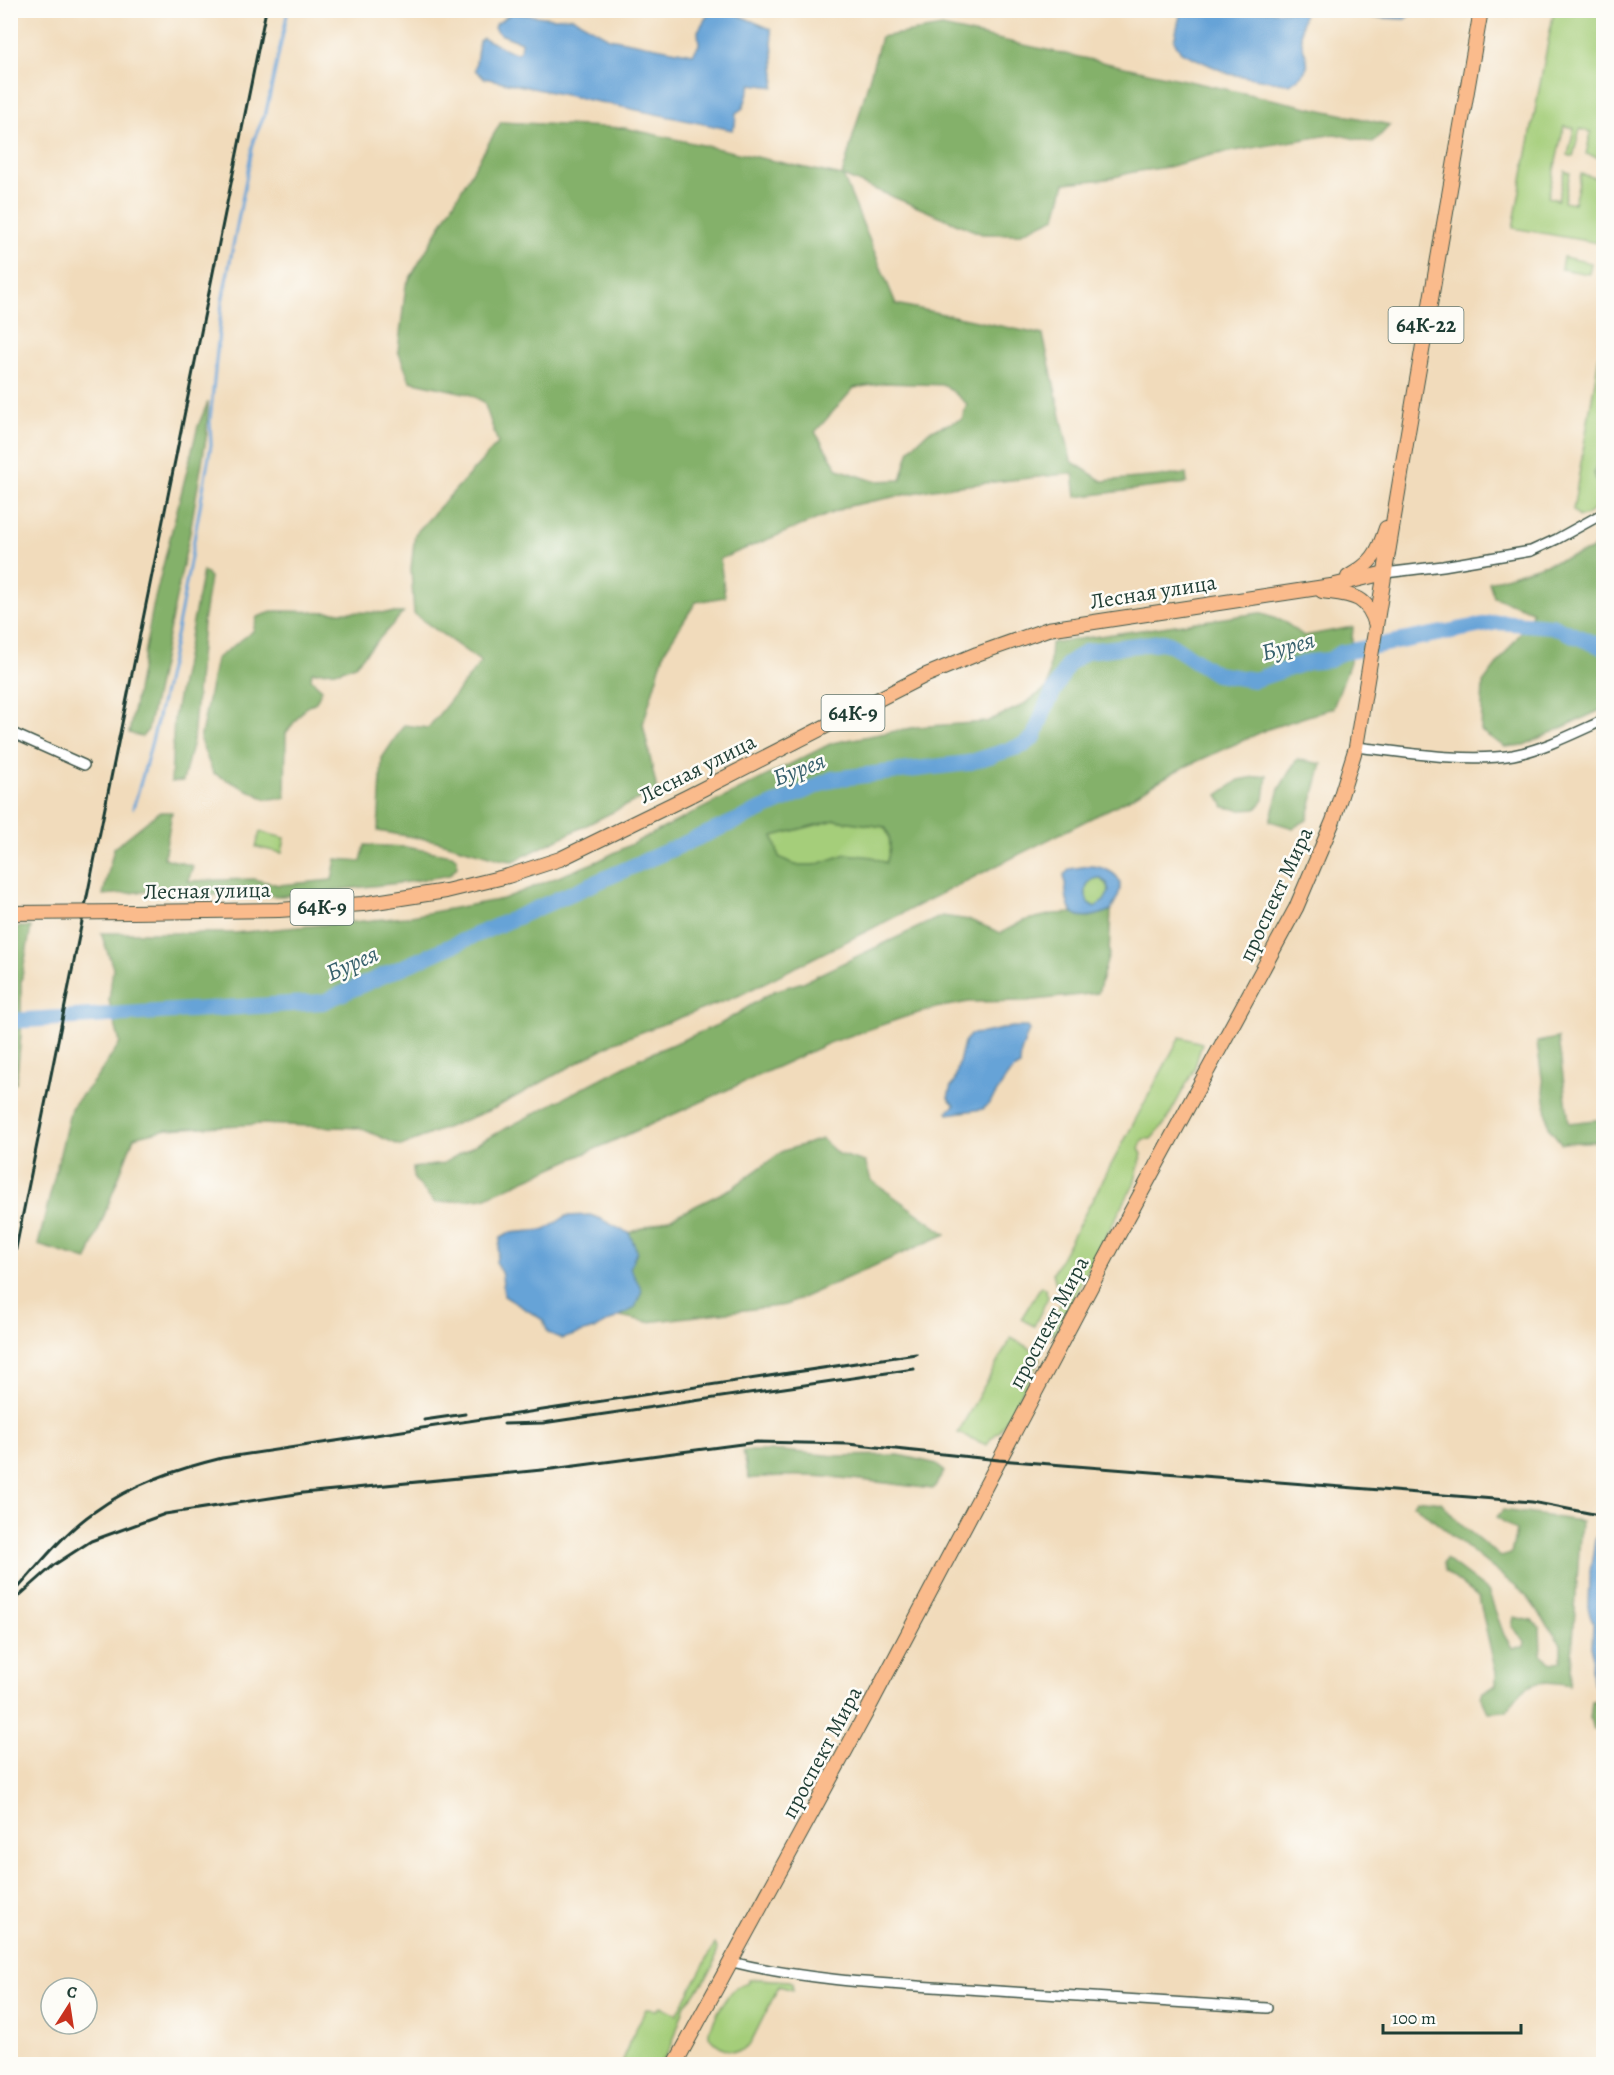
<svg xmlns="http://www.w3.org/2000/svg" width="1614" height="2075" viewBox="0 0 1614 2075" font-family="Alegreya,serif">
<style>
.green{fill:#a5ce7a;stroke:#628657;stroke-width:1.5}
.forest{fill:#84b16a;stroke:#52774f;stroke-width:1.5;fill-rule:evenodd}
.water{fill:#66a3d7;stroke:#427086;stroke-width:1.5;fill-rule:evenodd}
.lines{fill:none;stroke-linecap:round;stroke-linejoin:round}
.stream{stroke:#66a3d7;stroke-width:3}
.river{stroke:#66a3d7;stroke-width:16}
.street-casing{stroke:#3e5548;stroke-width:12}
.primary-casing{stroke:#3e5548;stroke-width:16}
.street{stroke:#fff;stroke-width:9}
.primary{stroke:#fabb8c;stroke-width:14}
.rail{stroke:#1f3d34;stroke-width:3}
.primary-bridge-casing{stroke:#3e5548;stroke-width:16;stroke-linecap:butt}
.primary-bridge{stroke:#fabb8c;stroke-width:14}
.labels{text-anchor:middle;stroke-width:5;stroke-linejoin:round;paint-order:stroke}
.shield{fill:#fdfcf7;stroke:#62766e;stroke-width:1.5}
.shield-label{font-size:21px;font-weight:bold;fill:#1f3d34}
.street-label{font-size:22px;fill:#1f3d34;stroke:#fdfcf7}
.water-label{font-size:24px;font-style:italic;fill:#38616d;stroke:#fdfcf7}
</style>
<rect width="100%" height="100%" fill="#fdfcf7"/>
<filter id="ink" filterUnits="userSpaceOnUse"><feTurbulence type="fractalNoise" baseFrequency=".0167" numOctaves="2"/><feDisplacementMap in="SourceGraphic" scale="12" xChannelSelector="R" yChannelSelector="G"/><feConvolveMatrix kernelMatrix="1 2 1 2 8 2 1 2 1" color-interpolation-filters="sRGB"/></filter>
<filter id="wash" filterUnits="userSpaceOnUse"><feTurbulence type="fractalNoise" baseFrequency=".008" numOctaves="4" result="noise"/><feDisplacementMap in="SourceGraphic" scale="24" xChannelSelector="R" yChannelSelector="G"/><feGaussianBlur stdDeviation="1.35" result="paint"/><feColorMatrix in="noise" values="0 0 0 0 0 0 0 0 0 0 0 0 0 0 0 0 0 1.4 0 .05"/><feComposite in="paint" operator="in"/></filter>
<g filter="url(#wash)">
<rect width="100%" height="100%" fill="#f1dbbb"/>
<g class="green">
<path d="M 1554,10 L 1603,11 L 1603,159 L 1586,154 L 1591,132 L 1580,129 L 1573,157 L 1568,155 L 1574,128 L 1564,126 L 1548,197 L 1558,200 L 1565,171 L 1570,173 L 1564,201 L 1574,203 L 1581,174 L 1600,179 L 1603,165 L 1603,213 L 1598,243 L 1513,228 Z"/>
<path d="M 1563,257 L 1591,263 L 1589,274 L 1561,269 Z"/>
<path d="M 1603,333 L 1603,501 L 1587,515 L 1579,517 L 1573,510 Z"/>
<path d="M 835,820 L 884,827 C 892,838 891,850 886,863 L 847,854 L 815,865 L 795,865 L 779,857 L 773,836 Z"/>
<path d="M 260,832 L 285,838 L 282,853 L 256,847 Z"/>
<path d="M 1099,878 L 1107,884 L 1109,892 L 1104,901 L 1095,907 L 1088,903 C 1083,892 1086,879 1099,878 Z"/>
<path d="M 1180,1037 L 1202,1043 L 1194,1070 L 1165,1123 L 1151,1139 L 1143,1139 L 1139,1149 L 1142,1154 L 1134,1184 L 1053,1335 L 1050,1329 L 1061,1302 L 1053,1273 Z"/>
<path d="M 1041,1286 L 1045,1289 L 1048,1297 L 1034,1326 L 1021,1319 Z"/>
<path d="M 1011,1338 L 1033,1350 L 1040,1360 L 1000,1431 L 991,1438 L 987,1445 L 958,1433 Z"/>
<path d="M 715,1944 L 717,1948 L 714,1966 L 694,1995 L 685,2005 L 671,2047 L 661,2064 L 622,2064 L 629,2043 L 646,2009 L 657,2010 L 661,2006 L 677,2014 Z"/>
<path d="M 759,1979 L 789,1981 L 792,1983 L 793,1990 L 779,1986 L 749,2046 C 736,2057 718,2048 709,2036 L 709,2031 C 719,2012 726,1987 749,1982 L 749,1980 Z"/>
</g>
<g class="forest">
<path d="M 942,27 L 1390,125 L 1373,143 L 1335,134 L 1211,155 L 1168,167 L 1133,172 L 1107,179 L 1065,183 L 1056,217 L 1019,234 L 982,234 L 843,176 L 896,304 L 1043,335 L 1071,461 L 1102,481 L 1186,474 L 1187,483 L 1076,497 L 1073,473 L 933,489 L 849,506 L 720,559 L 725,597 L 696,602 L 665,650 L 643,724 L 657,790 L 514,861 L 503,860 L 437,841 L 378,831 L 382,758 L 404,725 L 428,728 L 481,662 L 414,614 L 411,569 L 415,534 L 498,443 L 484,402 L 469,394 L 410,381 L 398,351 L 406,285 L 501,122 L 625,128 L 842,176 L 881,37 ZM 885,383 L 945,385 L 967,404 L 962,419 L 929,431 L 910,449 L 901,480 L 874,481 L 838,469 L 815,432 L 854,388 Z"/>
<path d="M 208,402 L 207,433 L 190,532 L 148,730 L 142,737 L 129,733 L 154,602 L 198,426 Z"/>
<path d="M 1603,442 L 1603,478 L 1597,483 L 1594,473 Z"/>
<path d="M 1603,539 L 1603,709 L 1524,745 L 1505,747 L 1481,731 L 1483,683 L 1531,619 L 1532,611 L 1494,597 L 1489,582 L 1591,550 Z"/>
<path d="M 203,571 L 210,577 L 203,623 L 193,741 L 183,781 L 171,782 L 174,718 Z"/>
<path d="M 275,611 L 403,613 L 355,665 L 339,671 L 312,672 L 311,679 L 322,689 L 316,702 L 305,708 L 286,733 L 285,798 L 266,799 L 213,773 L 200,740 L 216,659 L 253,631 L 257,617 Z"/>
<path d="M 1259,613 L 1283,621 L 1304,636 L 1353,627 L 1350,662 L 1333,708 L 1268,729 L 1176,771 L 1127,800 L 738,996 L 615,1042 L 495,1108 L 401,1146 L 360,1128 L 260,1124 L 167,1129 L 134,1137 L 87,1260 L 38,1245 L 71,1108 L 98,1076 L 120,1043 L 109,1001 L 113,968 L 101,933 L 234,933 L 406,917 L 503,899 L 598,861 L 832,743 L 917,727 L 986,722 L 1021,706 L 1048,687 L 1051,643 ZM 835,820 L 885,827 C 892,838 891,850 886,863 L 873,857 L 846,854 L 815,865 L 795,865 L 779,857 L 773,836 Z"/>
<path d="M 1297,759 L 1322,764 L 1307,820 L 1293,828 L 1270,821 L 1279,789 Z"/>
<path d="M 1267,775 L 1264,800 L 1256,809 L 1241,810 L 1224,807 L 1218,795 L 1239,780 Z"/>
<path d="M 159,812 L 172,812 L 164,858 L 193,866 L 188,881 L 253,879 L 279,885 L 332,880 L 336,859 L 361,861 L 365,845 L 405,847 L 452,855 L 457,859 L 457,867 L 449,875 L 408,882 L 283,896 L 240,894 L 187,896 L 152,891 L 103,895 L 114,848 Z"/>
<path d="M 1111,910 L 1109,954 L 1098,993 L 1026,1001 L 969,1002 L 935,1008 L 902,1018 L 829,1043 L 690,1107 L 484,1198 L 435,1203 L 414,1179 L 413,1168 L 442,1164 L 482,1141 L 638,1059 L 722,1023 L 774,991 L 803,982 L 942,916 L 970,920 L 1001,933 L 1023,921 L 1053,914 L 1075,913 L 1089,917 Z"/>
<path d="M 10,927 L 31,927 L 21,982 L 21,1035 L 16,1083 L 11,1084 Z"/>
<path d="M 1558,1038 L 1569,1123 L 1603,1119 L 1603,1141 L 1561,1143 L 1549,1128 L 1537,1042 Z"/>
<path d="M 822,1139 L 838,1154 L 865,1162 L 871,1180 L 946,1234 L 786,1305 L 648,1322 L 620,1316 L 635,1308 L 630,1268 L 637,1251 L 629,1233 L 671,1218 L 732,1188 L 783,1151 Z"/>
<path d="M 743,1451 L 783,1451 L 836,1456 L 899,1455 L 937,1464 L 944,1472 L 933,1489 C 873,1482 809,1470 749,1479 Z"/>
<path d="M 1416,1499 L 1441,1502 L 1460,1524 L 1501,1557 L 1511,1554 L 1516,1531 L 1497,1517 L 1503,1510 L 1581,1521 L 1570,1685 C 1534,1679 1528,1681 1507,1711 L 1488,1712 L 1481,1697 L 1483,1692 L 1496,1685 L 1496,1673 L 1479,1598 L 1445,1571 L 1443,1563 L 1446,1559 L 1488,1591 L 1504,1635 L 1512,1648 L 1524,1647 L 1525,1641 L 1512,1627 L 1514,1617 L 1532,1621 L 1540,1627 L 1541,1654 L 1552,1663 L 1561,1661 L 1561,1644 L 1526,1595 L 1413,1504 Z"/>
<path d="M 1603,1700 L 1603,1730 L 1593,1730 L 1590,1718 L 1592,1702 Z"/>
</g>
<g class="water">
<path d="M 726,10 L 771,29 L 775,76 L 774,87 L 751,84 L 743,108 L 736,113 L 735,126 L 732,130 L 484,78 L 475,70 L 479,41 L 483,38 L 512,52 L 517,53 L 520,51 L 521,42 L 500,34 L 494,28 L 495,25 L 512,13 L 553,18 L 572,17 L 609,38 L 693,54 L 699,45 L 698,31 L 710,11 Z"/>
<path d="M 1181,11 L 1304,11 C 1303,18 1301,27 1301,35 C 1302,60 1321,63 1290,84 L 1229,74 L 1181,52 L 1174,41 Z"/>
<path d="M 1335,11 L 1413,11 L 1406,19 L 1361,17 Z"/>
<path d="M 1088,866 C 1100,866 1122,872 1120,888 C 1120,895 1114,904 1111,910 C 1100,915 1079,923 1070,909 C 1065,900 1066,885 1064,875 L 1070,869 ZM 1099,878 L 1107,883 L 1109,892 L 1104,901 L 1095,907 L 1088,903 C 1083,891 1086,879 1099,878 Z"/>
<path d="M 1012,1027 L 1027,1027 L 1029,1030 L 1021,1052 L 1020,1066 C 1003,1073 997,1100 983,1109 L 948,1114 L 947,1112 L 955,1105 L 948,1098 L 951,1086 L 954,1083 L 964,1042 L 971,1034 L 983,1033 Z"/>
<path d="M 590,1215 C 604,1219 615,1228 629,1233 L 637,1251 L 630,1268 L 642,1290 L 635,1308 L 597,1328 L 562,1339 L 548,1333 L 543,1320 L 504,1296 L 502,1275 L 496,1262 L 501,1237 L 508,1233 L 545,1230 L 566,1216 Z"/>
<path d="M 1600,1532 L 1604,1533 L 1603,1692 L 1594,1685 L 1591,1669 L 1593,1624 L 1588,1607 L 1589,1578 L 1595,1540 Z"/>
</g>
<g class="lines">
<path class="stream" d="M 133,808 C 170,690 189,566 211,445 L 210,420 L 222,302 L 254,139 L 266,112 L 287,15"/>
<path class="river" d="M 10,1021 L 323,1002 L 832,779 L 968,763 L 1024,745 L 1034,737 L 1045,708 L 1068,664 L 1087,651 L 1162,642 L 1172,645 L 1216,674 L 1254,680 L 1308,662 L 1330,660 L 1340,653 L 1498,622 L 1552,626 L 1600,646 L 1604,645"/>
</g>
</g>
<g filter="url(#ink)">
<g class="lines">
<g class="street-casing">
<g id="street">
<path d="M 1385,573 L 1443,566 L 1531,551 L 1557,539 L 1604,513"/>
<path d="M 10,732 L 84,765"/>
<path d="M 1356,747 C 1404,752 1466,763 1513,755 C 1544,749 1575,733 1604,720"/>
<path d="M 732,1962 C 809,1981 888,1984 967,1989 C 1067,1995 1167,2001 1267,2008"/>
</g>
</g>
<g class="primary-casing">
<g id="primary">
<path d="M 1348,577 C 1372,563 1378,554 1386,528"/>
<path d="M 1322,591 C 1351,595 1367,594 1376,625"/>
<path d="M 132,912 L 279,910 L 363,904 L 446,891 L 508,876 L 560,859 L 687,797 L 924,676 L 977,654 L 1048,629 L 1331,586 L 1385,573"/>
<path d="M 675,2064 L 866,1713 L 1115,1241 L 1296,908 L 1333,821 L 1356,747 L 1408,432 L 1481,10"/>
</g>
</g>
<use href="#street" class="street"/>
<use href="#primary" class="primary"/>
<g class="rail">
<path d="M 10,1278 L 266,10"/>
<path d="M 424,1420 L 465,1414"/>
<path d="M 504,1424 L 543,1423 L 914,1369"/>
<path d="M 19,1587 C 42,1561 65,1532 94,1512 C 132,1484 177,1469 222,1458 L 916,1354"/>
<path d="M 10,1604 L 54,1565 L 91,1541 L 165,1514 L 303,1493 L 552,1469 L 757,1442 L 848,1444 L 999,1460 L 1532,1502 L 1604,1516"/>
</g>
<g class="primary-bridge-casing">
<path id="primary-bridge" d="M 10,913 L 132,912"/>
</g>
<use href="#primary-bridge" class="primary-bridge"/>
</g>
</g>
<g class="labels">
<g class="shield">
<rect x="1388.5" y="307" width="75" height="36" rx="4.5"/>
<rect x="821.5" y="695" width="63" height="36" rx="4.5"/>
<rect x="290.5" y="889" width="63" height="36" rx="4.5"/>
</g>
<g class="shield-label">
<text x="1426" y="332">64К-22</text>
<text x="853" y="720">64К-9</text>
<text x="322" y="914">64К-9</text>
</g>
<g class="street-label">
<text transform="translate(1153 591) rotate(-9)" y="8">Лесная улица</text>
<text transform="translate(697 768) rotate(-27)" y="8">Лесная улица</text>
<text transform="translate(207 890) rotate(-1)" y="8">Лесная улица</text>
<text transform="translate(1275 894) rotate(-65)" y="8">проспект Мира</text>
<text transform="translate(1048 1322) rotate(-62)" y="8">проспект Мира</text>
<text transform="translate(821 1752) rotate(-62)" y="8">проспект Мира</text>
</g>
<g class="water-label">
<text transform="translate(1288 646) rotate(-15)" y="8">Бурея</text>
<text transform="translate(799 769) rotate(-21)" y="8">Бурея</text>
<text transform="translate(352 963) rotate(-24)" y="8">Бурея</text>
</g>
</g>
<rect width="1614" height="2075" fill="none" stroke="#fdfcf7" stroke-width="36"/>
<g transform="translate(69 2006) rotate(12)"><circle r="28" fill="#fdfcf7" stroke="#a4b0a9" stroke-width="1.5"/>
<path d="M0-4.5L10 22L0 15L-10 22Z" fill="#c8321e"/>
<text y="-9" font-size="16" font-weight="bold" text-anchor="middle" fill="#1f3d34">С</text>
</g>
<path d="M1383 2024v9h138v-9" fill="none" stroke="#1f3d34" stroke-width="3"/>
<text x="1392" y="2024" font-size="18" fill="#1f3d34" stroke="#fdfcf7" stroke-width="4.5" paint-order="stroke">100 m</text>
</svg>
